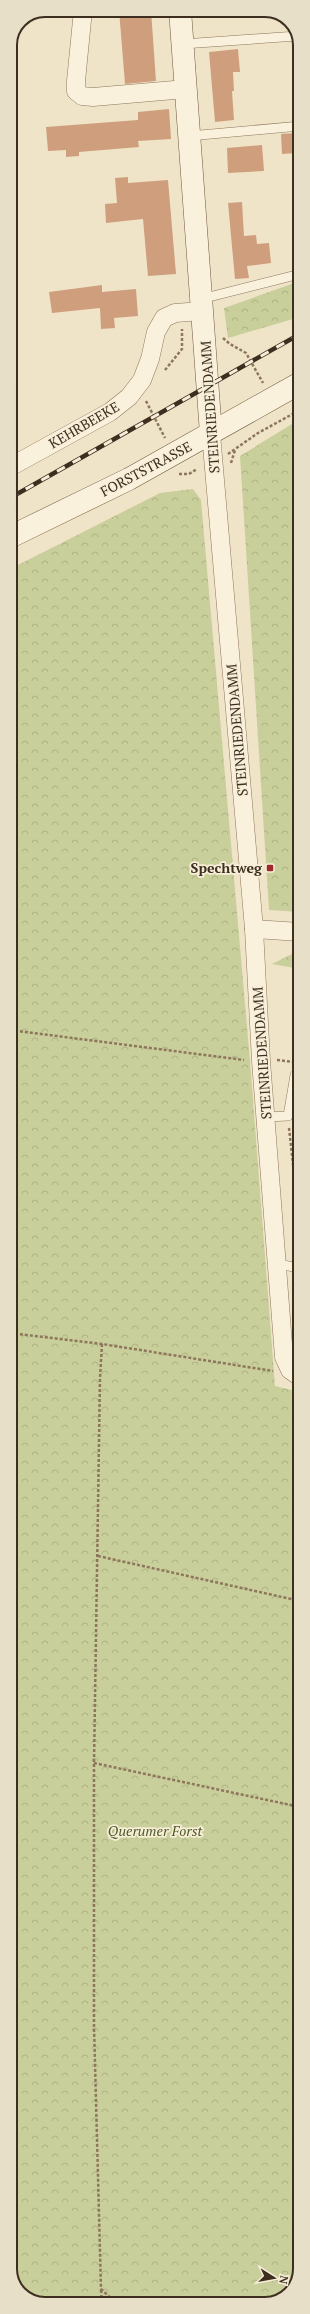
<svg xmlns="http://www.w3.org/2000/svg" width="310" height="2314" viewBox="0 0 310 2314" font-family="'PT Serif',serif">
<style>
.forest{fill:url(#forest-crowns)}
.building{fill:#cf9f7d}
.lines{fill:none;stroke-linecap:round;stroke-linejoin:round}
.lane-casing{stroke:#8d765c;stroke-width:10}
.street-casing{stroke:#8d765c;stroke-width:19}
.secondary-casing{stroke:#6f573f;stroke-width:23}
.path{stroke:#8d765c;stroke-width:2.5;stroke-dasharray:3 2;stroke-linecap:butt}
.lane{stroke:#faf1dc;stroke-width:9}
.street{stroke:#faf1dc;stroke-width:18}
.secondary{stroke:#faf1dc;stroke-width:22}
.rail-casing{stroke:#3d2e20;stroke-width:4.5}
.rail{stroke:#f7eed8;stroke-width:3;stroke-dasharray:9;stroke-linecap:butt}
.poi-dot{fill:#9e2a2b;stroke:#f7eed8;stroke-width:1.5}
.labels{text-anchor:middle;stroke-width:3.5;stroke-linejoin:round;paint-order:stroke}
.street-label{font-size:14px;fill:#3d2e20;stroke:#f7eed8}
.poi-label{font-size:14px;font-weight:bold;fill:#3d2e20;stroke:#f7eed8;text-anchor:end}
.park-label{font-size:14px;font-style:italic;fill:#4d5a26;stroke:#f7eed8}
.rim{fill:none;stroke:#3d2e20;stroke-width:2}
</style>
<defs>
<pattern id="forest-crowns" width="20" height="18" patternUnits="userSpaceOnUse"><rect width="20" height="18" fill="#c9cf9b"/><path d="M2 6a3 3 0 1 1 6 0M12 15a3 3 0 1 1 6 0" fill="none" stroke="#aeb285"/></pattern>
</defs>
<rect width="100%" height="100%" fill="#f0e4c8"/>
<g class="forest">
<path d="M 300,281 L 300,317 L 228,338 L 224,308 Z"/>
<path d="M 300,419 L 300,912 L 269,910 L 240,456 Z"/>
<path d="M 193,489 L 201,500 L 250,1061 L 275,1386 L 300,1392 L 300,2269 L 291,2292 L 268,2304 L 40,2304 L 20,2294 L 10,2272 L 10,569 L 160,493 Z"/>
<path d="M 300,950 L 300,969 L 272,964 Z"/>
</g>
<g class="building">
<path d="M 119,10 L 151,10 L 156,81 L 125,84 Z"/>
<path d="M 238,49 L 240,72 L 233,72 L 234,91 L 232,91 L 234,120 L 215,122 L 209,52 Z"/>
<path d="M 169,109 L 171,139 L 138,141 L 139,147 L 79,152 L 79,156 L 66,157 L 66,150 L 48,151 L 46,127 L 138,120 L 138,112 Z"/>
<path d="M 296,133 L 297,153 L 282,154 L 281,134 Z"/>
<path d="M 262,145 L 264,171 L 228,173 L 227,148 Z"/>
<path d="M 128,177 L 128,183 L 168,180 L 176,274 L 148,276 L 143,219 L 106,223 L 105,204 L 117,203 L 115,178 Z"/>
<path d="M 242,202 L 244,236 L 256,235 L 257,244 L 269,243 L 271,263 L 247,266 L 249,278 L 235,279 L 228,203 Z"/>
<path d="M 102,285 L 102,292 L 136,289 L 138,316 L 114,318 L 115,328 L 101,329 L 100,308 L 52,313 L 49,292 Z"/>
</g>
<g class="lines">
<g class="lane-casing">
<g id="lane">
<path d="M 183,44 L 297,36"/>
<path d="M 189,136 L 300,126"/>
<path d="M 201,299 L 300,274"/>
<path d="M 266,1117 L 288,1116 L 295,1075"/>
<path d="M 277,1264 L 300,1268"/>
</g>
</g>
<g class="street-casing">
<g id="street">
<path d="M 83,10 L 76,81 L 76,91 L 82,96 L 93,97 L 186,89"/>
<path d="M 211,434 L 254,929 L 261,1061 L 284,1357 L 290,1370 L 300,1377"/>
<path d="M 10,467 L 110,412 L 129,397 L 142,380 L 150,359 L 156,332 L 164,318 L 175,313 L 202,311"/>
<path d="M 254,929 L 300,932"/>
</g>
</g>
<g class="secondary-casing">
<g id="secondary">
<path d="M 180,10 L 211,434"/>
<path d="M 10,537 L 129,479 L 300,383"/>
</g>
</g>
<g class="path">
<path d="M 223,338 L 230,344 L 246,353 L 263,383"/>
<path d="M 165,370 L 182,349 L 182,329"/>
<path d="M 146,401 L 165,438"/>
<path d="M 228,454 L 258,433 L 300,410"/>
<path d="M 231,463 L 235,450"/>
<path d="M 179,474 L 189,474 L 197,469"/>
<path d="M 10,1030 L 244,1060"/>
<path d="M 277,1060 L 294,1062"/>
<path d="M 289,1128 L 300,1227"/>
<path d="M 10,1333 L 102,1344 L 273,1371"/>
<path d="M 102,1344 L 100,1378 L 94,1763 L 94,2026 L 101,2289 L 117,2304"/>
<path d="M 98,1556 L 300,1601"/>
<path d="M 94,1763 L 300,1807"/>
<path d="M 101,2290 L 102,2304"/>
</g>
<use href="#lane" class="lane"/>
<use href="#street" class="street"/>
<use href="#secondary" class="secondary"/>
<g class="rail-casing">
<path id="rail" d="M 10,498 L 300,334"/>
</g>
<use href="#rail" class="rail"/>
</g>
<rect class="poi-dot" x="266" y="864" width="8" height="8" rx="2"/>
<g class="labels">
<g class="street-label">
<text transform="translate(210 407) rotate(-94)" y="5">STEINRIEDENDAMM</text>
<text transform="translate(84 425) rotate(-30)" y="5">KEHRBEEKE</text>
<text transform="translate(146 469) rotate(-28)" y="5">FORSTSTRASSE</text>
<text transform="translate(237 730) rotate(-95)" y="5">STEINRIEDENDAMM</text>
<text transform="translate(262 1053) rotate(-94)" y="5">STEINRIEDENDAMM</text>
</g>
<g class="poi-label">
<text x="262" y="873">Spechtweg</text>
</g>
<g class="park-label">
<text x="155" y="1836">Querumer Forst</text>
</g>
</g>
<path d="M0 0H310V2314H0ZM45 17H265A28 28 0 0 1 293 45V2269A28 28 0 0 1 265 2297H45A28 28 0 0 1 17 2269V45A28 28 0 0 1 45 17Z" fill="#e8dfc9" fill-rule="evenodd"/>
<path class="rim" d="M45 17H265A28 28 0 0 1 293 45V2269A28 28 0 0 1 265 2297H45A28 28 0 0 1 17 2269V45A28 28 0 0 1 45 17Z"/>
<g transform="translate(274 2278) rotate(101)" stroke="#f7eed8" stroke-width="3" paint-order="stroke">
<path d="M0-3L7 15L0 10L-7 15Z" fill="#3d2e20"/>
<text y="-6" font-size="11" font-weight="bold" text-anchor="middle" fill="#3d2e20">N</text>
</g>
</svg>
